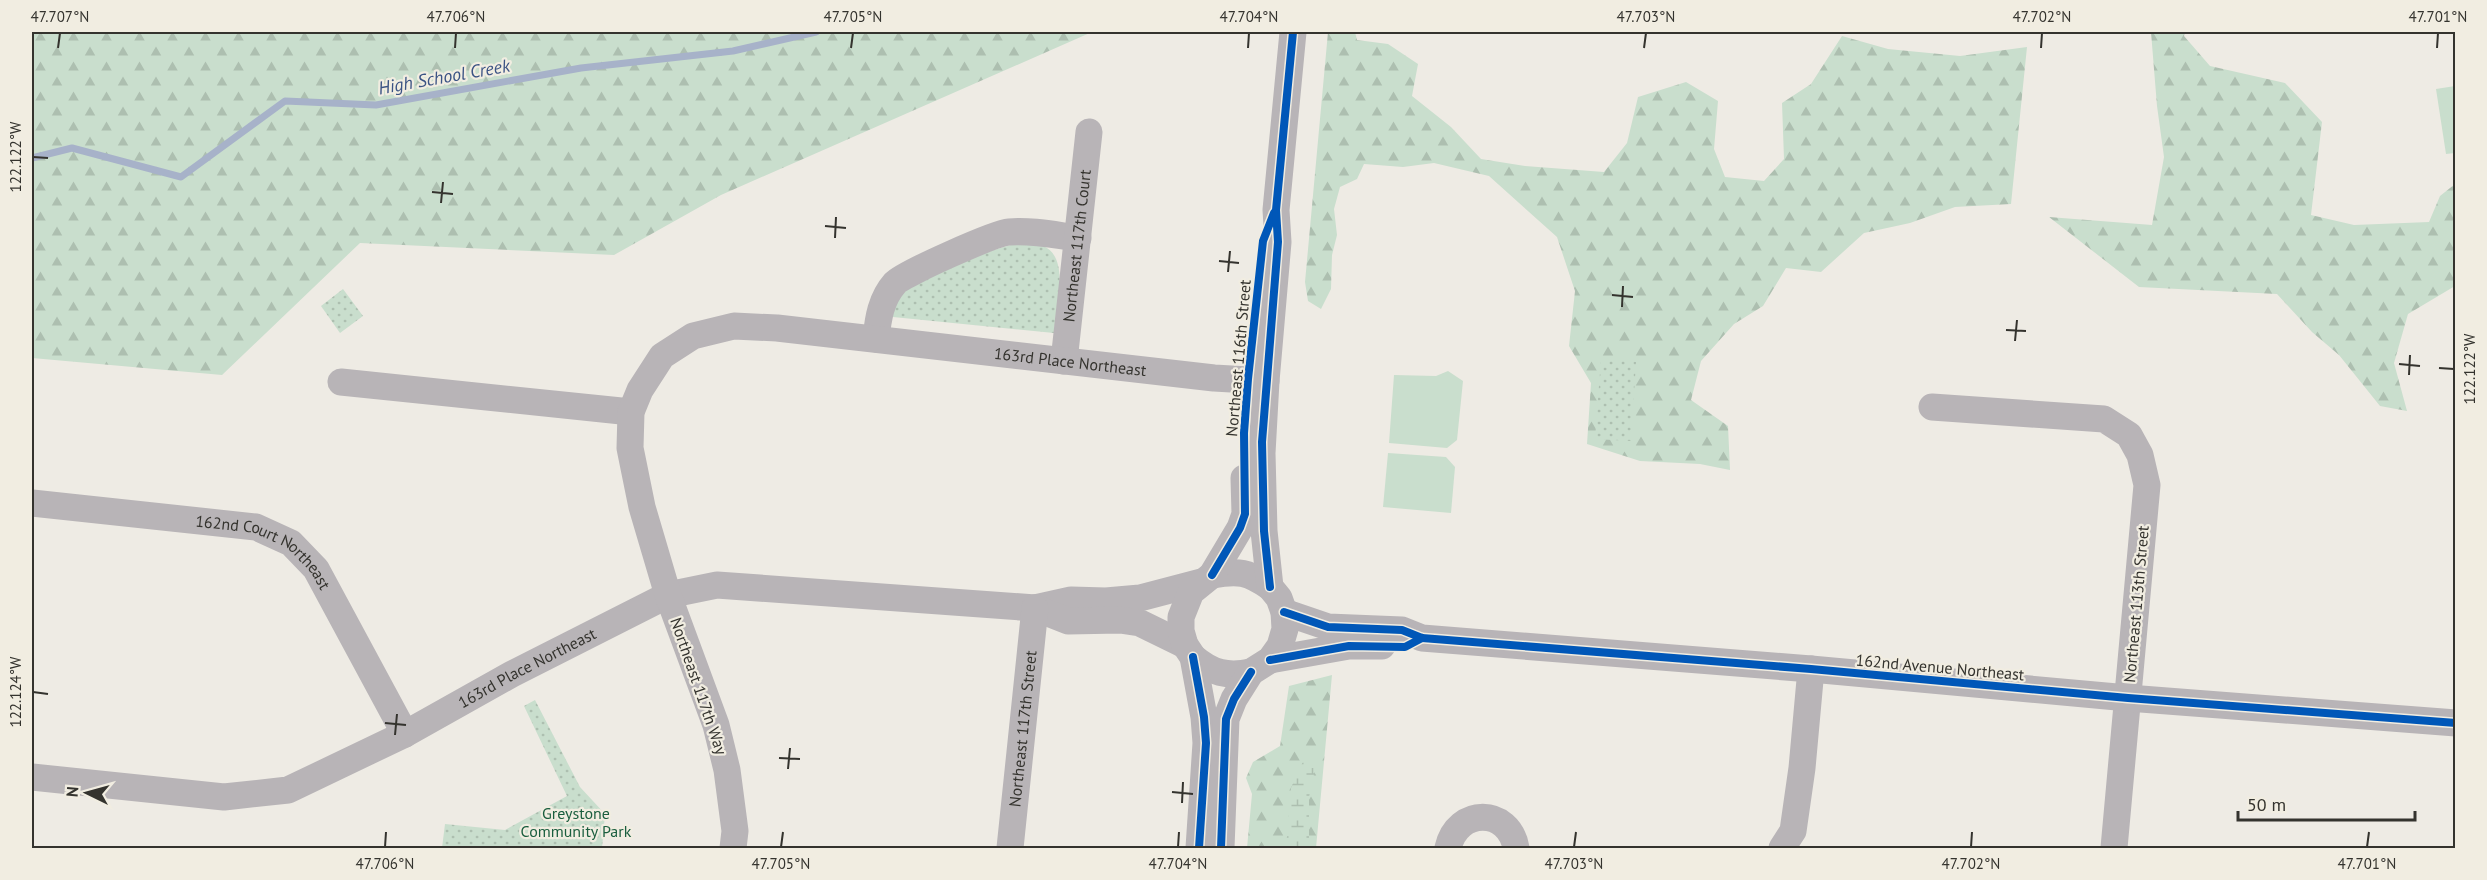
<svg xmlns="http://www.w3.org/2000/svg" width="2487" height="880" viewBox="0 0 2487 880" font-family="'PT Sans',sans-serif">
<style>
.green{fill:#c9decd}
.forest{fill:url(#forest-firs)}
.wetland{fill:url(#wetland-marsh)}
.park{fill:url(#park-dots)}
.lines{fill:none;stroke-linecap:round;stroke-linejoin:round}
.stream{stroke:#a7b2c9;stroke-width:7}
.minor{stroke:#b8b4b7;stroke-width:27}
.cycleway-casing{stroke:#f1ede1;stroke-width:11}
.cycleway{stroke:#0057b8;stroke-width:8}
.ticks{fill:none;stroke:#34332e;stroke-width:2}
.labels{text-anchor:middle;stroke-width:4.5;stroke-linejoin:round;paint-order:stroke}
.street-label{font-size:16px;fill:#34332e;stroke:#f1ede1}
.park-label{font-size:16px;fill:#1a5e3e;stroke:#f1ede1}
.water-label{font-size:18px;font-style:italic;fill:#3b5384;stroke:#f1ede1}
.neatline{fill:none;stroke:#34332e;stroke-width:2}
.ticks-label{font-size:15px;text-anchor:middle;fill:#34332e}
</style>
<defs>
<pattern id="forest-firs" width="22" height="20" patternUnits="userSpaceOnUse" patternTransform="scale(1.5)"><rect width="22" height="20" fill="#c9decd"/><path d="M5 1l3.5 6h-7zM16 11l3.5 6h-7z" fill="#adbfb0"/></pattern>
<pattern id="wetland-marsh" width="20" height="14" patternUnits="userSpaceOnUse" patternTransform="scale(1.5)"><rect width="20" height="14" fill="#c9decd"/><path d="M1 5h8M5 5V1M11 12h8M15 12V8" fill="none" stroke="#adbfb0"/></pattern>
<pattern id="park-dots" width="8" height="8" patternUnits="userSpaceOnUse" patternTransform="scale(1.5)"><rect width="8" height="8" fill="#c9decd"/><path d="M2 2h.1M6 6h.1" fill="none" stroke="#adbfb0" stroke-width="1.8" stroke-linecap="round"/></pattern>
</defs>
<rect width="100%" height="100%" fill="#eeebe4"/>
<g class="green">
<path d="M 2455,86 L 2455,153 L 2446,154 L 2436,89 Z"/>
<path d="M 1448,371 L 1463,381 L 1457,440 L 1447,448 L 1389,443 L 1394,375 L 1436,376 Z"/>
<path d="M 1388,453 L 1446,457 L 1455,467 L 1451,513 L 1383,507 Z"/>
</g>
<g class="forest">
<path d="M 32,32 L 1092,32 L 721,195 L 614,255 L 360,243 L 222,375 L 32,358 Z"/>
<path d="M 1328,32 L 1355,32 L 1357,40 L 1388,44 L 1418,64 L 1412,96 L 1451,127 L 1481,159 L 1525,166 L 1604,172 L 1627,143 L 1638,97 L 1686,82 L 1718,101 L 1714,149 L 1725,177 L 1764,181 L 1784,159 L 1782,103 L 1811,84 L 1842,36 L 1888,49 L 1960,56 L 2027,47 L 2011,204 L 1955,207 L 1910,223 L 1864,233 L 1821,272 L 1786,268 L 1763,306 L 1734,324 L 1701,361 L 1691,400 L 1728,426 L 1730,470 L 1700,464 L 1640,461 L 1587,444 L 1591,383 L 1569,346 L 1575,291 L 1557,237 L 1489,176 L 1434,163 L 1403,167 L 1364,164 L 1357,179 L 1340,187 L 1334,209 L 1337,235 L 1332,255 L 1331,289 L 1321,309 L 1308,301 L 1305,282 Z"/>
<path d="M 2151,32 L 2185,32 L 2184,36 L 2210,66 L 2285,83 L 2322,122 L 2311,215 L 2354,225 L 2429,222 L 2440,196 L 2455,184 L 2455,286 L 2408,314 L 2394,363 L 2407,411 L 2380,406 L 2339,355 L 2312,332 L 2277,294 L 2139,287 L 2049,217 L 2152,225 L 2164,157 L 2157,106 Z"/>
<path d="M 1332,675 L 1316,848 L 1247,848 L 1252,794 L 1246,778 L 1253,762 L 1280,746 L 1289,686 Z"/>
</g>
<path class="wetland" d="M 1306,755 L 1317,761 L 1309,797 L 1309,848 L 1286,848 L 1291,788 Z"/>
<g class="park">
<path d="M 1019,243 C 1027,244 1036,244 1043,246 C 1071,257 1056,310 1054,333 L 893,317 C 892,309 895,301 900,296 C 918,277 993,248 1019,243 Z"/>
<path d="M 343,289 L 363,316 L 340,333 L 321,306 Z"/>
<path d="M 1601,359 L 1636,362 L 1631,441 L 1595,439 Z"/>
<path d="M 535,700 L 580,787 L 605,814 L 602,848 L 442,848 L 445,824 L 505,830 L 567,796 L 524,706 Z"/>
</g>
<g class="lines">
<path class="stream" d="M 32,158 L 72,148 L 181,177 L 285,101 L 376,105 L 581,68 L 733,51 L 816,32"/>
<g class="minor">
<path d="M 876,339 C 878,318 881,299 895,283 C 903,274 995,233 1009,232 C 1032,230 1055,235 1078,238"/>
<path id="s1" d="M 1064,361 L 1089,132"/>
<path d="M 341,382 L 631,412"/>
<path d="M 1932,407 L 2104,419 L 2129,435 L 2140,455 L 2147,485 L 2114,848"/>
<path id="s2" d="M 32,503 L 256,527 L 291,543 L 316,569 L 405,734"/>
<path d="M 1212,575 C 1239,570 1248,572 1270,587"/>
<path d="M 1035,608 L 1071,600 L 1106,601 L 1140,598 L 1201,582"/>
<path d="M 1284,612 L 1328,627 L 1402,630 L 1422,638 L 1811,669 L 2128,698 L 2456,723"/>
<path d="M 1193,657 C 1212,673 1227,677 1251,672"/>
<path d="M 1270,660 L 1349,646 L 1382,646"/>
<path id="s3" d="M 32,777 L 224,797 L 288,790 L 405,734 L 512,674 L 668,595 L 717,585 L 1035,608 L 1068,621 L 1120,620 L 1140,623 L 1185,645"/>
<path id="s4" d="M 733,848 L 735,831 L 727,770 L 716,725 L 668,595 L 642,507 L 630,448 L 631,412 L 640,390 L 662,356 L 693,336 L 734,326 L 777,328 L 1214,378 L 1266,381"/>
<path id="s5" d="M 1010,848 L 1035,608"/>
<path d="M 1199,848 L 1206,743 L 1204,717 L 1193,657 L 1185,645 L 1181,631 L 1181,617 L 1191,592 L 1212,575 L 1240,528 L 1245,514 L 1244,478"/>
<path d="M 1221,848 L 1226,719 L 1234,699 L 1251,672 L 1270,660 L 1280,646 L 1285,629 L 1284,612 L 1279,598 L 1270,587 L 1264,531 L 1262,453 L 1266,381 L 1278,242 L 1276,210 L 1293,32"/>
<path d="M 1448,848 C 1457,807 1509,807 1516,848"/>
<path d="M 1782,848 L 1793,831 L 1802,768 L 1811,669"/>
</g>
<g class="cycleway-casing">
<g id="cycleway">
<path d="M 1212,575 L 1240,528 L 1245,514 L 1244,433 L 1248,379 L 1263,241 L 1274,213"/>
<path d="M 1270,587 L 1264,531 L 1262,442 L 1278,242 L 1276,210 L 1293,32"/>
<path d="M 1284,612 L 1328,627 L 1402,630 L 1422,638 L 1811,669 L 2128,698 L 2456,723"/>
<path d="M 1193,657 L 1204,717 L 1206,743 L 1199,848"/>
<path d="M 1270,660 L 1349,646 L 1405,647 L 1422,638"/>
<path d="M 1221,848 L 1226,719 L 1234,699 L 1251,672"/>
</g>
</g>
<use href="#cycleway" class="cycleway"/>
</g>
<path class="ticks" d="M 58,48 L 60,33M 455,48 L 456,33M 851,48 L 853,33M 1248,48 L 1249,33M 1644,48 L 1646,33M 2041,48 L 2042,33M 2437,48 L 2438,33M 33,157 L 48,158M 432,192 L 453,194M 441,203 L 443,182M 825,226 L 846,228M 835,238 L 836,217M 1219,261 L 1239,263M 1228,272 L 1230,251M 1612,295 L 1633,297M 1622,307 L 1623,286M 2006,330 L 2026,331M 2015,341 L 2017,320M 2399,364 L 2420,366M 2439,368 L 2454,369M 2409,375 L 2410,355M 33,692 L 48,694M 385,723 L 406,725M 395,735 L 397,714M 779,758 L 800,759M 788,769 L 790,748M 1172,792 L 1193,794M 1182,803 L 1183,782M 385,847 L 386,832M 781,847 L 783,832M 1178,847 L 1179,832M 1574,847 L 1576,832M 1971,847 L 1972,832M 2367,847 L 2369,832"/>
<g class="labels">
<g class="street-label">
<text dy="6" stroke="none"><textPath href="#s1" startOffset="116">Northeast 117th Court</textPath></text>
<text transform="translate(1238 358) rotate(-85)" y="6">Northeast 116th Street</text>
<text dy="6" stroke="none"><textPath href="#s4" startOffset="933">163rd Place Northeast</textPath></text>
<text dy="6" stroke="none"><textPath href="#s2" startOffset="243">162nd Court Northeast</textPath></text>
<text transform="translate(2136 604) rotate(-85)" y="6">Northeast 113th Street</text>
<text dy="6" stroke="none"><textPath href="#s3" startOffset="526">163rd Place Northeast</textPath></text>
<text transform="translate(1940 667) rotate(5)" y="6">162nd Avenue Northeast</text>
<text transform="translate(699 686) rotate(71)" y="6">Northeast 117th Way</text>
<text dy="6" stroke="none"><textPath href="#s5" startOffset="120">Northeast 117th Street</textPath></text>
</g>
<g class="park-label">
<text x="576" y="819">Greystone<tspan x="576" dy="18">Community Park</tspan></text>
</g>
<g class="water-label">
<text transform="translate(444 77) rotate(-10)" y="6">High School Creek</text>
</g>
</g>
<rect width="2487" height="880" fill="none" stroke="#f1ede1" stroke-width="66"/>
<g transform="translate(87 793) rotate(275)" stroke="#f1ede1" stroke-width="4.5" paint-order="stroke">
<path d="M0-4.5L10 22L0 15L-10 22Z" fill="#34332e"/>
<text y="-9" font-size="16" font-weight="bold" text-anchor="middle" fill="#34332e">N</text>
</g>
<path d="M2238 811v9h177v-9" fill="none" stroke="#34332e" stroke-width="3"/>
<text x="2247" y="811" font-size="18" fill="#34332e" stroke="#f1ede1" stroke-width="4.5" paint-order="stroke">50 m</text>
<rect x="33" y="33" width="2421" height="814" class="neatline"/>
<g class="ticks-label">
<text x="60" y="22">47.707°N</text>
<text x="456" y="22">47.706°N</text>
<text x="853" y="22">47.705°N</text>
<text x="1249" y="22">47.704°N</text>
<text x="1646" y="22">47.703°N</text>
<text x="2042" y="22">47.702°N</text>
<text x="2438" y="22">47.701°N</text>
<text transform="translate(16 157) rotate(-90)" y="5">122.122°W</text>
<text transform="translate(2470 369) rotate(-90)" y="5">122.122°W</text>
<text transform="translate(16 692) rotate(-90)" y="5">122.124°W</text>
<text x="385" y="869">47.706°N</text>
<text x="781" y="869">47.705°N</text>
<text x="1178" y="869">47.704°N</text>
<text x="1574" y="869">47.703°N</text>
<text x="1971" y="869">47.702°N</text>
<text x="2367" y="869">47.701°N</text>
</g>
</svg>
